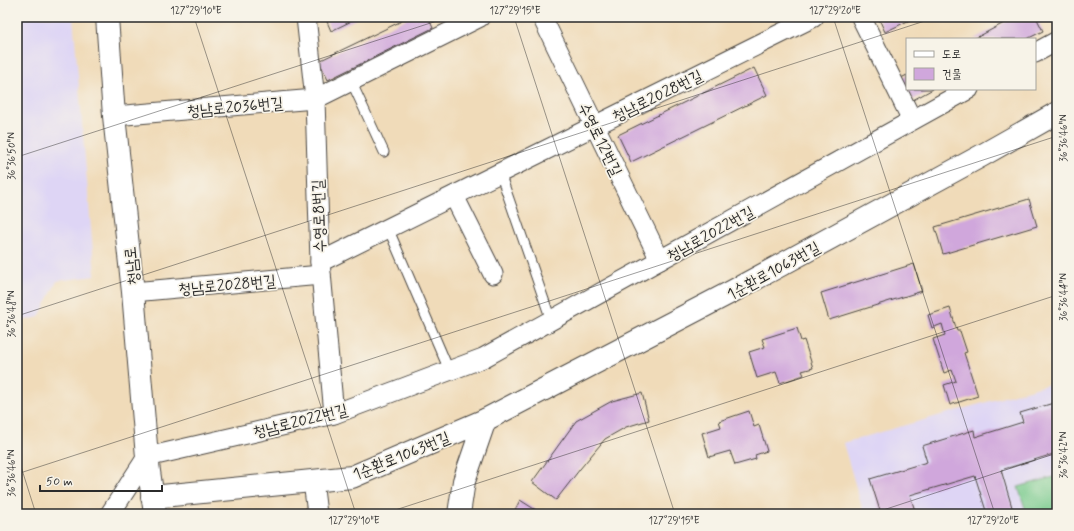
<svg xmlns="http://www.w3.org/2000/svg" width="1074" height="531" viewBox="0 0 1074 531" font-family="Mynerve,'Poor Story',sans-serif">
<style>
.built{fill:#ded5f5}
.green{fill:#79cb8e;stroke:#527b5c}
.building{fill:#d0a7dc}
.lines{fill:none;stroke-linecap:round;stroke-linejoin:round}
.lane-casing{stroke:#494540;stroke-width:11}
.street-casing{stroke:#494540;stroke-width:21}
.secondary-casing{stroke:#494540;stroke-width:24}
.lane{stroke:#fff;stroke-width:9}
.street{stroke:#fff;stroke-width:19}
.secondary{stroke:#fff;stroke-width:22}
.ticks{fill:none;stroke:#2b2b2b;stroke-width:1;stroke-opacity:0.45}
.labels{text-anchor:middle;stroke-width:3.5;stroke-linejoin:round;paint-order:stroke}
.street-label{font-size:16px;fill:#2b2b2b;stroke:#f7f3e8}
.neatline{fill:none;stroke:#2b2b2b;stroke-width:1.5}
.ticks-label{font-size:10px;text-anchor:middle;fill:#2b2b2b}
</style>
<rect width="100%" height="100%" fill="#f7f3e8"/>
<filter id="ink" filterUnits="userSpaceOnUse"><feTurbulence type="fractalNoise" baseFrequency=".025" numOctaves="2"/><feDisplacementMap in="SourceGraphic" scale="8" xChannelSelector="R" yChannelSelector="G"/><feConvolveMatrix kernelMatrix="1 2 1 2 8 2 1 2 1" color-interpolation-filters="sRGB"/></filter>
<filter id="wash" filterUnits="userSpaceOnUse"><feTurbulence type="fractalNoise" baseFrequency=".012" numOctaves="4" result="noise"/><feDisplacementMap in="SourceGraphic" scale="16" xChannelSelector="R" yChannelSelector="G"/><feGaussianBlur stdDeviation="0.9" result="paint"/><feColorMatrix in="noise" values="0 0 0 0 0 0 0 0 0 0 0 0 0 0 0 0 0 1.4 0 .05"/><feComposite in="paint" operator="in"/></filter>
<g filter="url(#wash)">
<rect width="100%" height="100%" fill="#f0dbb9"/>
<g class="built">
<path d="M 17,17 L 73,17 L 95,276 L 57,281 L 39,317 L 17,322 Z"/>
<path d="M 1057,382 L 1057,514 L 864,514 L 843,443 Z"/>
</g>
<path class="green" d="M 1057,476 L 1057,514 L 1027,514 L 1018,487 Z"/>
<g id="blocks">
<g class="building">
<path d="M 325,17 L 360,17 L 331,31 Z"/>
<path d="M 410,17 L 428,17 L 433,28 L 328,80 L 319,61 Z"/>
<path d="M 878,17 L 916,17 L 885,32 Z"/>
<path d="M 1015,17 L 1036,17 L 1043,31 L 1027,39 L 974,39 Z"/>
<path d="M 754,68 L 767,95 L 631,162 L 618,135 Z"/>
<path d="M 907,75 L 907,89 L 933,89 L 913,100 L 901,78 Z"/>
<path d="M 1029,199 L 1037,226 L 943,254 L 935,227 Z"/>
<path d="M 914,264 L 922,291 L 829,320 L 821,293 Z"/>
<path d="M 950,308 L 957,331 L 960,331 L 967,352 L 964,353 L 978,396 L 950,405 L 944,385 L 956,381 L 952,370 L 944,373 L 933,339 L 945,335 L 942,324 L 932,328 L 928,315 Z"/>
<path d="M 797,328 L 801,341 L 804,340 L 813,368 L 802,371 L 804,375 L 780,383 L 776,372 L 757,378 L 749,352 L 765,347 L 762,339 Z"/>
<path d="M 642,393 L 649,420 L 626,427 L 605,439 L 580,469 L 556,500 L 532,482 L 576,421 L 612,401 Z"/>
<path d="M 1057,402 L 1057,453 L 1001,470 L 1014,514 L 987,514 L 975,476 L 910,495 L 916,514 L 881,514 L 870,479 L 927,462 L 922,446 L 974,430 L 975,437 L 1023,422 L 1020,413 Z"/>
<path d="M 749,411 L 754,427 L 759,425 L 767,451 L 755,455 L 756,459 L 735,465 L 730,451 L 709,457 L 702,433 L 721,427 L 719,421 Z"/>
<path d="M 520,500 L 542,514 L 513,514 Z"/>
</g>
</g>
</g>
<g filter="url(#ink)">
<use href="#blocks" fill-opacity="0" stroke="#494540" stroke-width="1"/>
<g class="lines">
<g class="lane-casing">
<g id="lane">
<path d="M 351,81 L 384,152"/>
<path d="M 500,173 L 551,320"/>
<path d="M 388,228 L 449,370"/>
</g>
</g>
<g class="street-casing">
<g id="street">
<path d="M 306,17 L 315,99 L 320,262 L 334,414"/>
<path d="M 542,17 L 660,260"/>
<path d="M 861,17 L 912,120"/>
<path d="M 1035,53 L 1057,41"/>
<path d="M 114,116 L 315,99 L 480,17"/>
<path d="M 454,196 L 493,274"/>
<path d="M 320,262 L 814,17"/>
<path d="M 133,292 L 321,275"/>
<path d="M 313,481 L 317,514"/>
<path d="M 110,514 L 147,457 L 334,414 L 483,358 L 660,260 L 969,89"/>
</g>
</g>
<g class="secondary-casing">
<g id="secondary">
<path d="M 107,17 L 114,116 L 133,292 L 147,457 L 155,514"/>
<path d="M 152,497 L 352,477 L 485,420"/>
<path d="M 459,514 L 464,481 L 485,420 L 733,291 L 981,156 L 1057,113"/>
</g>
</g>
<use href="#lane" class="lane"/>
<use href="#street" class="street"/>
<use href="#secondary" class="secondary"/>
</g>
</g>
<path class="ticks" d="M 194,17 L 356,514M 514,17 L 675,514M 833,17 L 995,514M 17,157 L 449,17M 17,316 L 937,17M 17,454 L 36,514M 17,474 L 1057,136M 383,514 L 1057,295M 871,514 L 1057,453"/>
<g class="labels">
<g class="street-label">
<text transform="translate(657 95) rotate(-26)" y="6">청남로2028번길</text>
<text transform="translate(235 106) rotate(-5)" y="6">청남로2036번길</text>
<text transform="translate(601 139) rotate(64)" y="6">수영로12번길</text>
<text transform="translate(318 216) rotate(-92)" y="6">수영로8번길</text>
<text transform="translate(710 233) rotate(-29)" y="6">청남로2022번길</text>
<text transform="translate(131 266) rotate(-96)" y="6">청남로</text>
<text transform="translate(773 270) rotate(-29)" y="6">1순환로1063번길</text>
<text transform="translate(227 284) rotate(-5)" y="6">청남로2028번길</text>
<text transform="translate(300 420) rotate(-14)" y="6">청남로2022번길</text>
<text transform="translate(401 455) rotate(-22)" y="6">1순환로1063번길</text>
</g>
</g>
<rect width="1074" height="531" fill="none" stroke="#f7f3e8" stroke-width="44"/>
<rect x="906" y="38" width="130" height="52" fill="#f7f3e8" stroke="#a5a39c"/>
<rect x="914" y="51" width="20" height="6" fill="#ffffff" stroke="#a5a39c"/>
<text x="942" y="58" font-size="12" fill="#2b2b2b">도로</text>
<rect x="914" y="68" width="20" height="12" fill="#d0a7dc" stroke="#a5a39c"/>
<text x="942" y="78" font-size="12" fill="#2b2b2b">건물</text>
<path d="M40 485v6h122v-6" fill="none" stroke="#2b2b2b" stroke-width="2"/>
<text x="46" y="485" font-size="12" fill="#2b2b2b" stroke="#f7f3e8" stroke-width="3" paint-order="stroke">50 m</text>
<rect x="22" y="22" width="1030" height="487" class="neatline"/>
<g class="ticks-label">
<text x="196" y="14">127°29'10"E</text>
<text x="515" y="14">127°29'15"E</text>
<text x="835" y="14">127°29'20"E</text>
<text transform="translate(1063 138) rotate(-90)" y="4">36°36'46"N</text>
<text transform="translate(11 156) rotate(-90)" y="4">36°36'50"N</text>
<text transform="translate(1063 297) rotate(-90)" y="4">36°36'44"N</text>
<text transform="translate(11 314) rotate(-90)" y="4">36°36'48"N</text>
<text transform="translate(1063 455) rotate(-90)" y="4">36°36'42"N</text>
<text transform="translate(11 473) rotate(-90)" y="4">36°36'46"N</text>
<text x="354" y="524">127°29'10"E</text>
<text x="674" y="524">127°29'15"E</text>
<text x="993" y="524">127°29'20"E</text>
</g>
</svg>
